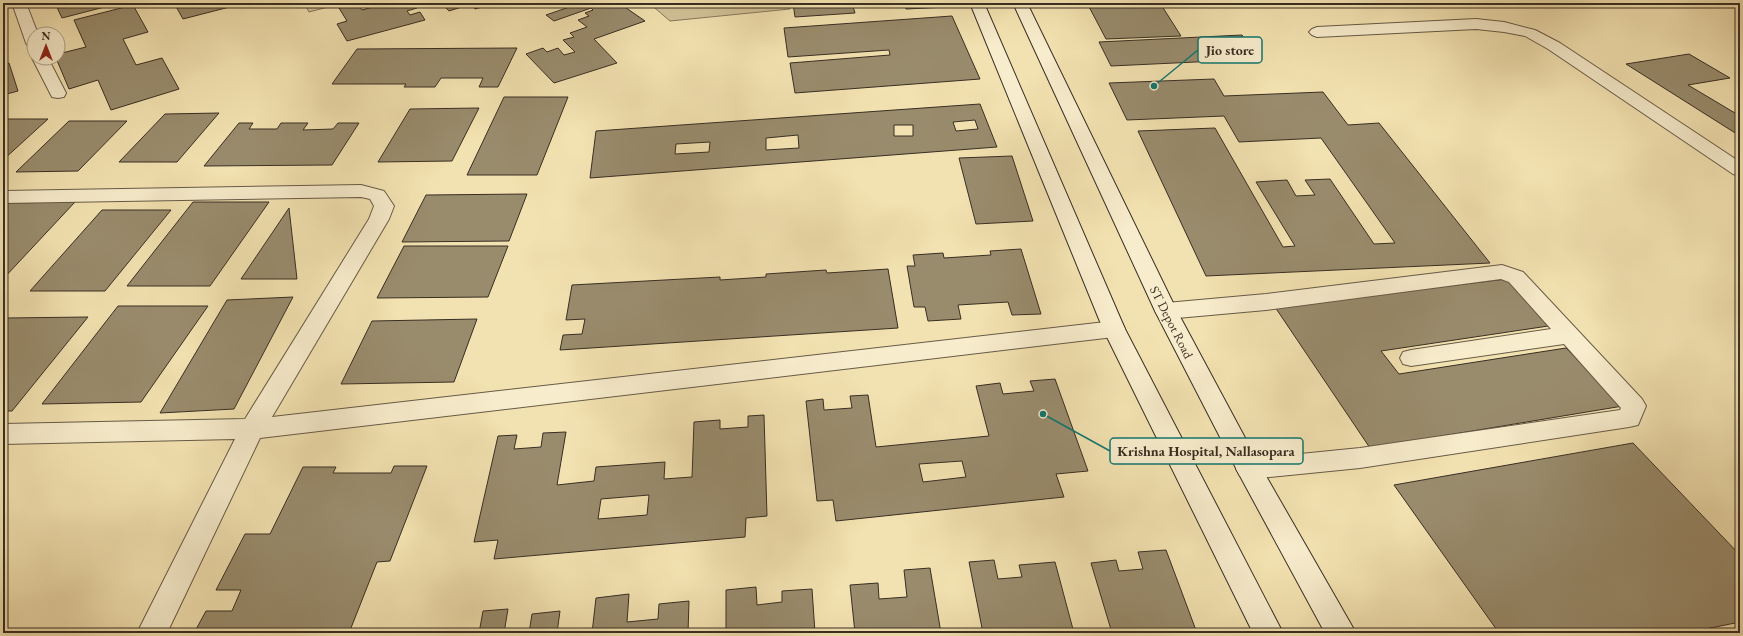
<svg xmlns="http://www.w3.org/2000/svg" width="1743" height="636" viewBox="0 0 1743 636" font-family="'EB Garamond',serif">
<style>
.green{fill:#d3c399;stroke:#86785e}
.building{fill:#998c6d;stroke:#382e23;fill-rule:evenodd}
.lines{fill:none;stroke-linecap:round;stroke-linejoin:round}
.street-casing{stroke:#675b46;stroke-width:2}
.secondary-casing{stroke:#382e23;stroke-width:2}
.street{fill:#f7eccc;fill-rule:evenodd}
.secondary{fill:#f7eccc;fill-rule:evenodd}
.labels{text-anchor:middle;stroke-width:3;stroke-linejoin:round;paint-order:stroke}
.street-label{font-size:13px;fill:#382e23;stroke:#f7eccc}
.leader{fill:none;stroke:#0f766e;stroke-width:1.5}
.callout-dot{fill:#0f766e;stroke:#f7eccc;stroke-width:1.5}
.callout{fill:#f7eccc;stroke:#0f766e;stroke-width:1.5}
.callout-label{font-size:14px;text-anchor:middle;font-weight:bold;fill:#382e23}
</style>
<rect width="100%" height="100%" fill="#f3e2b1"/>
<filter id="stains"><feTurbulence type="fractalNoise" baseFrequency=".005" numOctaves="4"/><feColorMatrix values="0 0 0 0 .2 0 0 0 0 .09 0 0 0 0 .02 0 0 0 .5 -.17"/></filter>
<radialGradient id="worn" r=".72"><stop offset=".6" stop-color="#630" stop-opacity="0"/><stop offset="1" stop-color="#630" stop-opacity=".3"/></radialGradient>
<g class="green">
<path d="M 304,3 L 343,3 L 309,12 Z"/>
<path d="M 649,3 L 790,3 L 790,9 L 670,21 Z"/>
</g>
<g class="building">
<path d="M 55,3 L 120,3 L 62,18 Z"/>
<path d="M 174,3 L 245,3 L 183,19 Z"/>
<path d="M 389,3 L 413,3 L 417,8 L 407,11 L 410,15 L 420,12 L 425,20 L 347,41 L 337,24 L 347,21 L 339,8 L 357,4 L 362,10 Z"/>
<path d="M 441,3 L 492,3 L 493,4 L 475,9 L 471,4 L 449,11 Z"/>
<path d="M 581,3 L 619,3 L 645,21 L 594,39 L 617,63 L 554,83 L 526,54 L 543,48 L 547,52 L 558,48 L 564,55 L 575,52 L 563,40 L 574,37 L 570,33 L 587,27 L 578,20 L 589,16 L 585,13 L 593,10 L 591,8 L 554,21 L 546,15 Z"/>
<path d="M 793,3 L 852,3 L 855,13 L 795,17 Z"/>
<path d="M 904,3 L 966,3 L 967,6 L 906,9 Z"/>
<path d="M 1087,3 L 1160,3 L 1181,36 L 1106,39 Z"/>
<path d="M 133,5 L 148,32 L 123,39 L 136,65 L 162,58 L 179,89 L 111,110 L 98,80 L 69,89 L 56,58 L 58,58 L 58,54 L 86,47 L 74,20 Z"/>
<path d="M 952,16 L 980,79 L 795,93 L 790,63 L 890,55 L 889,50 L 788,57 L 784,28 Z"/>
<path d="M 1242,35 L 1259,59 L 1111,66 L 1099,42 Z"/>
<path d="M 517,48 L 498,87 L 479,87 L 483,78 L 441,78 L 435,87 L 404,87 L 406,84 L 332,84 L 357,49 Z"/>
<path d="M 1689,54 L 1730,78 L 1688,85 L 1740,116 L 1740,136 L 1626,64 Z"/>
<path d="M 9,63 L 18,91 L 3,95 L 3,64 Z"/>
<path d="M 1214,79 L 1224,96 L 1323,92 L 1348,125 L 1379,123 L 1490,263 L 1206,276 L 1138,131 L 1215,128 L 1283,247 L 1295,246 L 1256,182 L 1287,180 L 1296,196 L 1315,195 L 1305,180 L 1330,179 L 1374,244 L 1395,243 L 1321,138 L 1239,142 L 1224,116 L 1127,120 L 1109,83 Z"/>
<path d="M 504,97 L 568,97 L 537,175 L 467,175 Z"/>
<path d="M 980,104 L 997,147 L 590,178 L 596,131 ZM 975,120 L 978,129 L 956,131 L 953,122 ZM 894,125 L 913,125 L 913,136 L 894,136 ZM 798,135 L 799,148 L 766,150 L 766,138 ZM 710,142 L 709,152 L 675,154 L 676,144 Z"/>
<path d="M 479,108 L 452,161 L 378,162 L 410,109 Z"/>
<path d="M 219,113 L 177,162 L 119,162 L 165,114 Z"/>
<path d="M 3,119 L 48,119 L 3,160 Z"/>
<path d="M 69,121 L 127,121 L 78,171 L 16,172 Z"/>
<path d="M 239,123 L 253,123 L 249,129 L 277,129 L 281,123 L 308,123 L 303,130 L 333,129 L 338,123 L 359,123 L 332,165 L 204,166 Z"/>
<path d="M 1012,156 L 1033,221 L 976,224 L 959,158 Z"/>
<path d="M 527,194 L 509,241 L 402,242 L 426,195 Z"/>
<path d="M 75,202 L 3,279 L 3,203 Z"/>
<path d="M 193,202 L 269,202 L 210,286 L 127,286 Z"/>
<path d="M 289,208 L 297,279 L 241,279 Z"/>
<path d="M 102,210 L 171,210 L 105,291 L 30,291 Z"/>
<path d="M 404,246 L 508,246 L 488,297 L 377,298 Z"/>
<path d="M 1021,249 L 1041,314 L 1012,315 L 1008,302 L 958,305 L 961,319 L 928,321 L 925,307 L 914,307 L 907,266 L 915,266 L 913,255 L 943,253 L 944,258 L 991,255 L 990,251 Z"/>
<path d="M 888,269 L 898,328 L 560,350 L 563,335 L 582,334 L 585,319 L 566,320 L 572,285 L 720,277 L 720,280 L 766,277 L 766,274 L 826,270 L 827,273 Z"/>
<path d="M 1506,279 L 1555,325 L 1381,351 L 1399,374 L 1566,348 L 1623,406 L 1370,448 L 1275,307 Z"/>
<path d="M 293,297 L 234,409 L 160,413 L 227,300 Z"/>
<path d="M 118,306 L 208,306 L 141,402 L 42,404 Z"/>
<path d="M 88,317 L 12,411 L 3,411 L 3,320 L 5,318 Z"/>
<path d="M 477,319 L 454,382 L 341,384 L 372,321 Z"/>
<path d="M 1055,379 L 1088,471 L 1056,474 L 1064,497 L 836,521 L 833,500 L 817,501 L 806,401 L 823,399 L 824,410 L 852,408 L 850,396 L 868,395 L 876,447 L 989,436 L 976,386 L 1000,383 L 1003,394 L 1034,391 L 1030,381 ZM 962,461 L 966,477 L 923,482 L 919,464 Z"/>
<path d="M 764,415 L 767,516 L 746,518 L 745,537 L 494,559 L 498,540 L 474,542 L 498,436 L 517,435 L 514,449 L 541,447 L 543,433 L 566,432 L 557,485 L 594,481 L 596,467 L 665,462 L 664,479 L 692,477 L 694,422 L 720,420 L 720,429 L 748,427 L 748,416 ZM 649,495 L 647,515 L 598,519 L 601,499 Z"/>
<path d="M 1633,443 L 1740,555 L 1740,622 L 1686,633 L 1499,633 L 1394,485 Z"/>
<path d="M 394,466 L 427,466 L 390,561 L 377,562 L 349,633 L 194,633 L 206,611 L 232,611 L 241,590 L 216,590 L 245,534 L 270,534 L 303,467 L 336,467 L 333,473 L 391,473 Z"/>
<path d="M 1166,550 L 1197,633 L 1112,633 L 1091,563 L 1116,560 L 1119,571 L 1143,569 L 1138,552 Z"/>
<path d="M 994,560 L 998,579 L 1022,577 L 1019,565 L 1055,562 L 1074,633 L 983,633 L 969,562 Z"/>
<path d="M 930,568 L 941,633 L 855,633 L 850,585 L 878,583 L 879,599 L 907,597 L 904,570 Z"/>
<path d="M 756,587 L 757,605 L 782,602 L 782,591 L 812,589 L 815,633 L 726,633 L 726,590 Z"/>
<path d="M 629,594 L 627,622 L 658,619 L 659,604 L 689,601 L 688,633 L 592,633 L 596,598 Z"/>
<path d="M 508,609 L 504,633 L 479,633 L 483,611 Z"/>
<path d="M 560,611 L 557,633 L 529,633 L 532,614 Z"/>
</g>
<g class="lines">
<g class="street-casing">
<g id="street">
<path d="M 12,3 L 26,3 L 38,34 L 34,34 L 34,48 L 28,46 L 26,43 Z"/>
<path d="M 1476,19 L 1504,22 L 1535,30 L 1560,43 L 1740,162 L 1740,176 L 1733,174 L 1548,49 L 1525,36 L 1504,32 L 1476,29 L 1317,37 L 1312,35 L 1309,32 L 1312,29 L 1317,27 Z"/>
<path d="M 34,55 L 34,58 L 48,58 L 66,93 L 64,97 L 58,98 L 52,97 L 32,58 Z"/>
<path d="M 361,185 L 384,191 L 394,206 L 389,219 L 272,417 L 1114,321 L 1122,323 L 1125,329 L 1122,335 L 1114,337 L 260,438 L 167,633 L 137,633 L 235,439 L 3,444 L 3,424 L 245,419 L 369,219 L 374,206 L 370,199 L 361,197 L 3,203 L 3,191 Z"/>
<path d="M 1502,265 L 1523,272 L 1642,399 L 1646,406 L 1638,425 L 1629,427 L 1360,468 L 1249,479 L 1240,476 L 1236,469 L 1240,462 L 1249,459 L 1360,448 L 1620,410 L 1621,408 L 1564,344 L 1411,366 L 1403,364 L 1400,358 L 1403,352 L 1411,350 L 1551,329 L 1509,282 L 1501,279 L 1266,310 L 1166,319 L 1158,316 L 1155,311 L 1158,306 L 1166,303 L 1266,294 Z"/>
</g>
</g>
<g class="secondary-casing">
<g id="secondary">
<path d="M 970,3 L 984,3 L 1125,329 L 1283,633 L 1253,633 L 1103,329 Z"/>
<path d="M 1013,3 L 1027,3 L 1177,311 L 1258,462 L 1356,633 L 1325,633 L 1240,476 L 1155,311 Z"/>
</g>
</g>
<use href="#street" class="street"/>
<use href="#secondary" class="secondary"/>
</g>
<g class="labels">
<g class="street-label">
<text transform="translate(1172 322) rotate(63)" y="5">ST Depot Road</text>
</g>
</g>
<path class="leader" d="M1154 86L1198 50M1043 414L1110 451"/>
<g class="callout-dot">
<circle cx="1154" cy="86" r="4"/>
<circle cx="1043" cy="414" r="4"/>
</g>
<g class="callout">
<rect x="1198" y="37" width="64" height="26" rx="4"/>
<rect x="1110" y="438" width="193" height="26" rx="4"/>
</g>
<g class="callout-label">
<text x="1230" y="55">Jio store</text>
<text x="1206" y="456">Krishna Hospital, Nallasopara</text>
</g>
<rect width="1743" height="636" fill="none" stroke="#f3e2b1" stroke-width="16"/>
<rect x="4" y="4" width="1735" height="628" fill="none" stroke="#382e23" stroke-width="2"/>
<rect x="8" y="8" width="1727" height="620" fill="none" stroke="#382e23"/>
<g transform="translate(46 46)"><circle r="19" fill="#f7eccc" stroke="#aba088"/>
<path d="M0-3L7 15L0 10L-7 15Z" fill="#8f2418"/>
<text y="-6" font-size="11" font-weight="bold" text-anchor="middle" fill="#382e23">N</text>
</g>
<rect width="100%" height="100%" filter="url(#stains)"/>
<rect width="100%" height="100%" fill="url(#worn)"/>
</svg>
